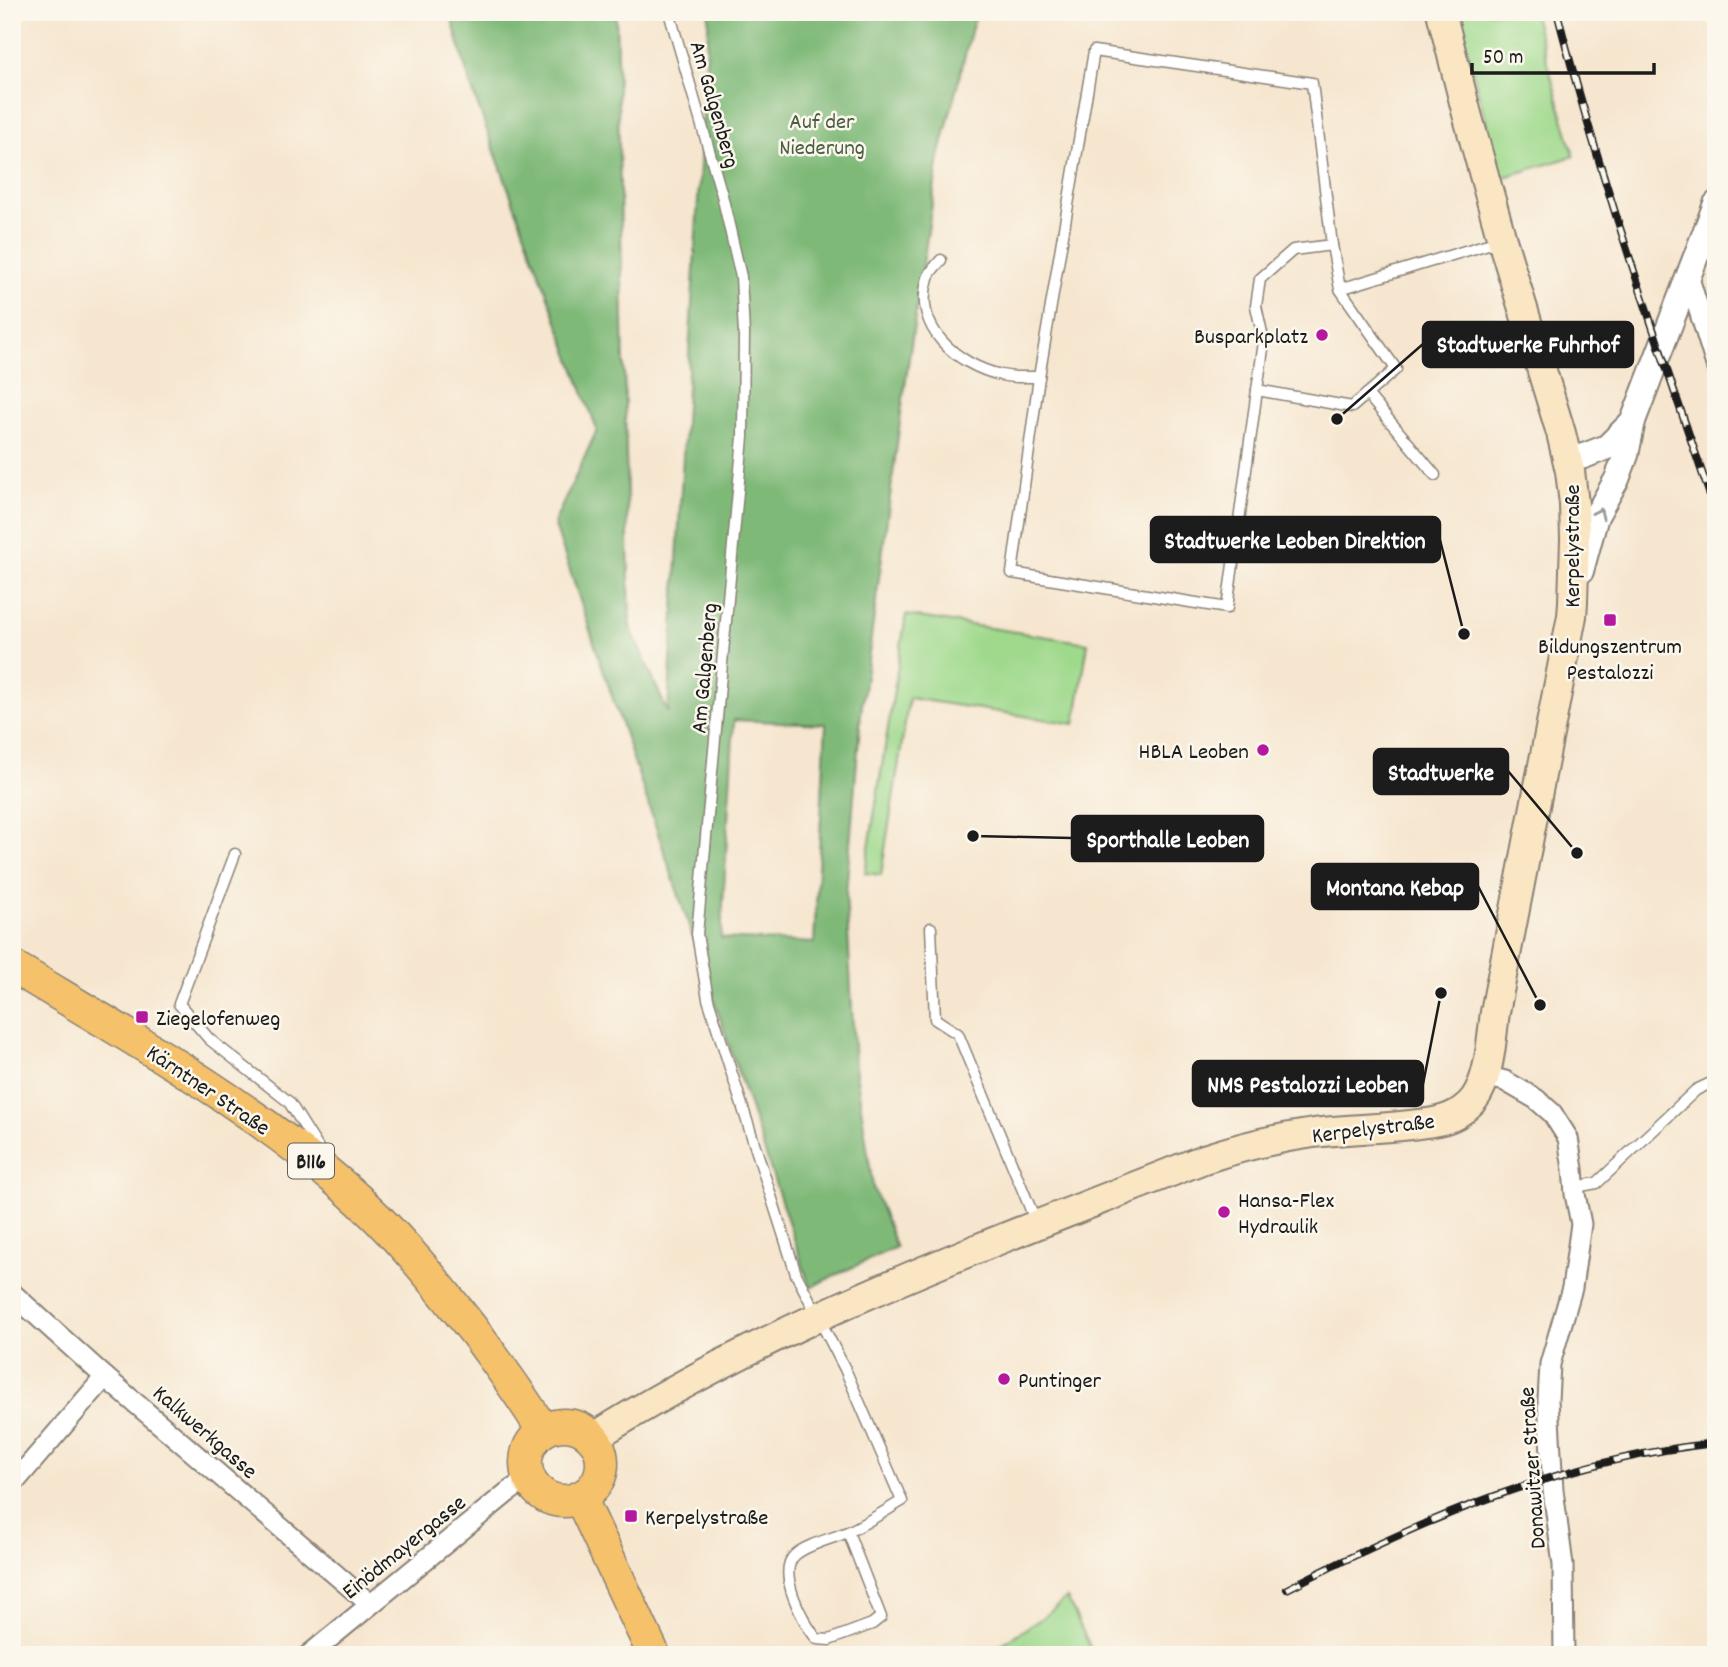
<svg xmlns="http://www.w3.org/2000/svg" width="1728" height="1667" viewBox="0 0 1728 1667" font-family="Dekko,sans-serif">
<style>
.green{fill:#9fd98c;stroke:#5e7a54;stroke-width:2}
.forest{fill:#7fb978;stroke:#4e6a4a;stroke-width:2;fill-rule:evenodd}
.lines{fill:none;stroke-linecap:round;stroke-linejoin:round}
.service-casing{stroke:#898176;stroke-width:13}
.minor-casing{stroke:#898176;stroke-width:23}
.tertiary-casing{stroke:#898176;stroke-width:28}
.secondary-casing{stroke:#898176;stroke-width:32}
.primary-casing{stroke:#898176;stroke-width:35}
.service{stroke:#fff;stroke-width:10}
.minor{stroke:#fff;stroke-width:19}
.tertiary{stroke:#fff;stroke-width:24}
.secondary{stroke:#fbe6c4;stroke-width:28}
.primary{stroke:#f5c16b;stroke-width:32}
.rail-casing{stroke:#1c1c1c;stroke-width:8}
.rail{stroke:#fbf7ec;stroke-width:5;stroke-dasharray:16;stroke-linecap:butt}
.oneway{stroke:#999}
.poi-dot{fill:#b5179e;stroke:#fbf7ec;stroke-width:2.5}
.labels{text-anchor:middle;stroke-width:5;stroke-linejoin:round;paint-order:stroke}
.shield{fill:#fbf7ec;stroke:#5f5e5a;stroke-width:2}
.shield-label{font-size:21px;font-weight:bold;fill:#1c1c1c}
.street-label{font-size:23px;fill:#1c1c1c;stroke:#fbf7ec}
.park-label{font-size:23px;fill:#4a5e43;stroke:#fbf7ec}
.poi-label{font-size:23px;fill:#1c1c1c;stroke:#fbf7ec;text-anchor:start}
.leader{fill:none;stroke:#1c1c1c;stroke-width:2.5}
.callout-dot{fill:#1c1c1c;stroke:#fbf7ec;stroke-width:2.5}
.callout{fill:#1c1c1c;stroke:#1c1c1c;stroke-width:2.5}
.callout-label{font-size:24px;text-anchor:middle;font-weight:bold;fill:#fff}
</style>
<rect width="100%" height="100%" fill="#fbf7ec"/>
<filter id="ink" filterUnits="userSpaceOnUse"><feTurbulence type="fractalNoise" baseFrequency=".0143" numOctaves="2"/><feDisplacementMap in="SourceGraphic" scale="14" xChannelSelector="R" yChannelSelector="G"/><feConvolveMatrix kernelMatrix="1 2 1 2 8 2 1 2 1" color-interpolation-filters="sRGB"/></filter>
<filter id="wash" filterUnits="userSpaceOnUse"><feTurbulence type="fractalNoise" baseFrequency=".00686" numOctaves="4" result="noise"/><feDisplacementMap in="SourceGraphic" scale="28" xChannelSelector="R" yChannelSelector="G"/><feGaussianBlur stdDeviation="1.57" result="paint"/><feColorMatrix in="noise" values="0 0 0 0 0 0 0 0 0 0 0 0 0 0 0 0 0 1.4 0 .05"/><feComposite in="paint" operator="in"/></filter>
<g filter="url(#wash)">
<rect width="100%" height="100%" fill="#f6e6cf"/>
<g class="green">
<path d="M 1459,12 L 1533,12 L 1574,156 L 1501,178 L 1463,36 Z"/>
<path d="M 906,615 L 1088,643 L 1075,724 L 909,698 L 881,875 L 865,873 Z"/>
<path d="M 1067,1598 L 1094,1655 L 985,1655 L 1039,1620 Z"/>
</g>
<path class="forest" d="M 450,12 L 616,12 L 630,627 L 668,713 L 709,12 L 976,12 L 939,157 L 904,392 L 861,713 L 846,893 L 855,1066 L 873,1187 L 896,1247 L 810,1287 L 554,523 L 597,430 L 470,84 ZM 734,720 L 826,724 L 814,943 L 721,938 Z"/>
</g>
<g filter="url(#ink)">
<g class="lines">
<g class="service-casing">
<g id="service">
<path d="M 669,12 L 722,195 L 741,277 L 744,334 L 743,437 L 697,934 L 708,999 L 796,1274 L 845,1369 L 902,1501 C 885,1511 868,1522 850,1531 C 835,1538 807,1544 795,1555 C 776,1572 803,1623 817,1639 L 829,1640 L 872,1624 L 881,1617 L 848,1532"/>
<path d="M 941,260 C 936,266 930,271 928,278 C 912,327 957,365 1001,375 C 1013,378 1027,377 1039,377"/>
<path d="M 1340,289 L 1396,369 L 1352,407 L 1257,390 L 1227,608 L 1012,573 L 1039,377 L 1094,51 L 1312,83 L 1332,245 L 1340,289 L 1498,241"/>
<path d="M 1257,390 L 1264,342 L 1256,306 L 1260,279 L 1293,250 L 1332,245"/>
<path d="M 1367,394 L 1435,475"/>
<path d="M 235,854 L 179,1004 L 209,1039 L 289,1102 L 320,1151"/>
<path d="M 931,928 L 935,1019 L 958,1034 L 1036,1222"/>
<path d="M 1575,1187 L 1597,1183 L 1696,1090 L 1711,1083 L 1716,1084"/>
</g>
</g>
<g class="minor-casing">
<g id="minor">
<path d="M 1688,275 L 1716,365"/>
<path d="M 1485,1076 L 1505,1081 L 1536,1099 L 1552,1113 L 1568,1138 L 1573,1169 L 1575,1194 L 1581,1224 L 1572,1288 L 1550,1364 L 1548,1400 L 1553,1490 L 1563,1565 L 1564,1655"/>
<path d="M 12,1293 L 105,1377 L 370,1604"/>
<path d="M 12,1485 L 105,1377"/>
<path d="M 309,1655 L 508,1492 L 529,1478"/>
</g>
</g>
<g class="tertiary-casing">
<g id="tertiary">
<path d="M 1567,460 L 1584,456 L 1607,447 L 1633,421"/>
<path d="M 1581,571 L 1596,516 L 1617,479 L 1626,455 L 1633,421 L 1716,204"/>
</g>
</g>
<g class="secondary-casing">
<path id="secondary" d="M 593,1438 C 781,1318 998,1241 1204,1159 C 1240,1147 1277,1138 1314,1133 C 1346,1129 1378,1129 1410,1125 C 1426,1123 1443,1122 1457,1114 C 1465,1109 1475,1100 1479,1091 C 1490,1071 1492,1035 1495,1012 L 1572,616 L 1573,602 L 1575,539 L 1574,504 L 1570,471 L 1561,433 L 1502,240 L 1467,114 L 1441,12"/>
</g>
<g class="primary-casing">
<g id="primary">
<path d="M 12,966 C 125,1034 242,1099 343,1186 C 394,1230 436,1282 477,1335 C 500,1367 523,1397 543,1431"/>
<circle cx="564" cy="1463" r="38"/>
<path d="M 580,1497 L 654,1655"/>
</g>
</g>
<use href="#service" class="service"/>
<use href="#minor" class="minor"/>
<use href="#tertiary" class="tertiary"/>
<use href="#secondary" class="secondary"/>
<use href="#primary" class="primary"/>
<g class="rail-casing">
<g id="rail">
<path d="M 1557,12 C 1601,182 1659,347 1716,513"/>
<path d="M 1287,1589 C 1421,1520 1564,1459 1716,1443"/>
</g>
</g>
<use href="#rail" class="rail"/>
</g>
<defs><path id="oneway-chevron" d="M-2-3.5L2.5 0L-2 3.5" fill="none" stroke-width="1.6" stroke-linecap="round" stroke-linejoin="round" transform="scale(1.75)"/></defs>
<use class="oneway" href="#oneway-chevron" transform="translate(1599 513) rotate(-65)"/>
</g>
<g class="poi-dot">
<circle cx="1322" cy="335" r="7"/>
<rect x="1603" y="613" width="14" height="14" rx="3.5"/>
<circle cx="1263" cy="750" r="7"/>
<rect x="135" y="1010" width="14" height="14" rx="3.5"/>
<circle cx="1224" cy="1212" r="7"/>
<circle cx="1004" cy="1379" r="7"/>
<rect x="624" y="1509" width="14" height="14" rx="3.5"/>
</g>
<g class="labels">
<rect class="shield" x="288" y="1143.5" width="46" height="35" rx="5"/>
<g class="shield-label">
<text x="311" y="1168">B116</text>
</g>
<g class="street-label">
<text transform="translate(716 104) rotate(74)" y="8">Am Galgenberg</text>
<text transform="translate(1571 546) rotate(-90)" y="8">Kerpelystraße</text>
<text transform="translate(703 668) rotate(-85)" y="8">Am Galgenberg</text>
<text transform="translate(209 1089) rotate(34)" y="8">Kärntner Straße</text>
<text transform="translate(1373 1127) rotate(-7)" y="8">Kerpelystraße</text>
<text transform="translate(206 1431) rotate(41)" y="8">Kalkwerkgasse</text>
<text transform="translate(1531 1468) rotate(-94)" y="8">Donawitzer Straße</text>
<text transform="translate(403 1546) rotate(-39)" y="8">Einödmayergasse</text>
</g>
<g class="park-label">
<text x="822" y="128">Auf der<tspan x="822" dy="26">Niederung</tspan></text>
</g>
<g class="poi-label">
<text x="1308" y="343" text-anchor="end">Busparkplatz</text>
<text x="1610" y="653" text-anchor="middle">Bildungszentrum<tspan x="1610" dy="26">Pestalozzi</tspan></text>
<text x="1249" y="758" text-anchor="end">HBLA Leoben</text>
<text x="156" y="1025">Ziegelofenweg</text>
<text x="1238" y="1207">Hansa-Flex<tspan x="1238" dy="26">Hydraulik</tspan></text>
<text x="1018" y="1387">Puntinger</text>
<text x="645" y="1524">Kerpelystraße</text>
</g>
</g>
<path class="leader" d="M1337 419L1423 344M1464 634L1440 540M1577 853L1508 771M973 836L1072 838M1540 1005L1478 886M1441 993L1423 1084"/>
<g class="callout-dot">
<circle cx="1337" cy="419" r="7"/>
<circle cx="1464" cy="634" r="7"/>
<circle cx="1577" cy="853" r="7"/>
<circle cx="973" cy="836" r="7"/>
<circle cx="1540" cy="1005" r="7"/>
<circle cx="1441" cy="993" r="7"/>
</g>
<g class="callout">
<rect x="1423" y="322" width="210" height="45" rx="7"/>
<rect x="1151" y="517" width="289" height="45" rx="7"/>
<rect x="1374" y="749" width="134" height="45" rx="7"/>
<rect x="1072" y="816" width="191" height="45" rx="7"/>
<rect x="1312" y="864" width="166" height="45" rx="7"/>
<rect x="1193" y="1061" width="230" height="45" rx="7"/>
</g>
<g class="callout-label">
<text x="1528" y="352">Stadtwerke Fuhrhof</text>
<text x="1295" y="548">Stadtwerke Leoben Direktion</text>
<text x="1441" y="780">Stadtwerke</text>
<text x="1168" y="847">Sporthalle Leoben</text>
<text x="1395" y="895">Montana Kebap</text>
<text x="1308" y="1092">NMS Pestalozzi Leoben</text>
</g>
<rect width="1728" height="1667" fill="none" stroke="#fbf7ec" stroke-width="42"/>
<path d="M1472 63v10h182v-10" fill="none" stroke="#1c1c1c" stroke-width="3.5"/>
<text x="1483" y="63" font-size="21" fill="#1c1c1c" stroke="#fbf7ec" stroke-width="5" paint-order="stroke">50 m</text>
</svg>
